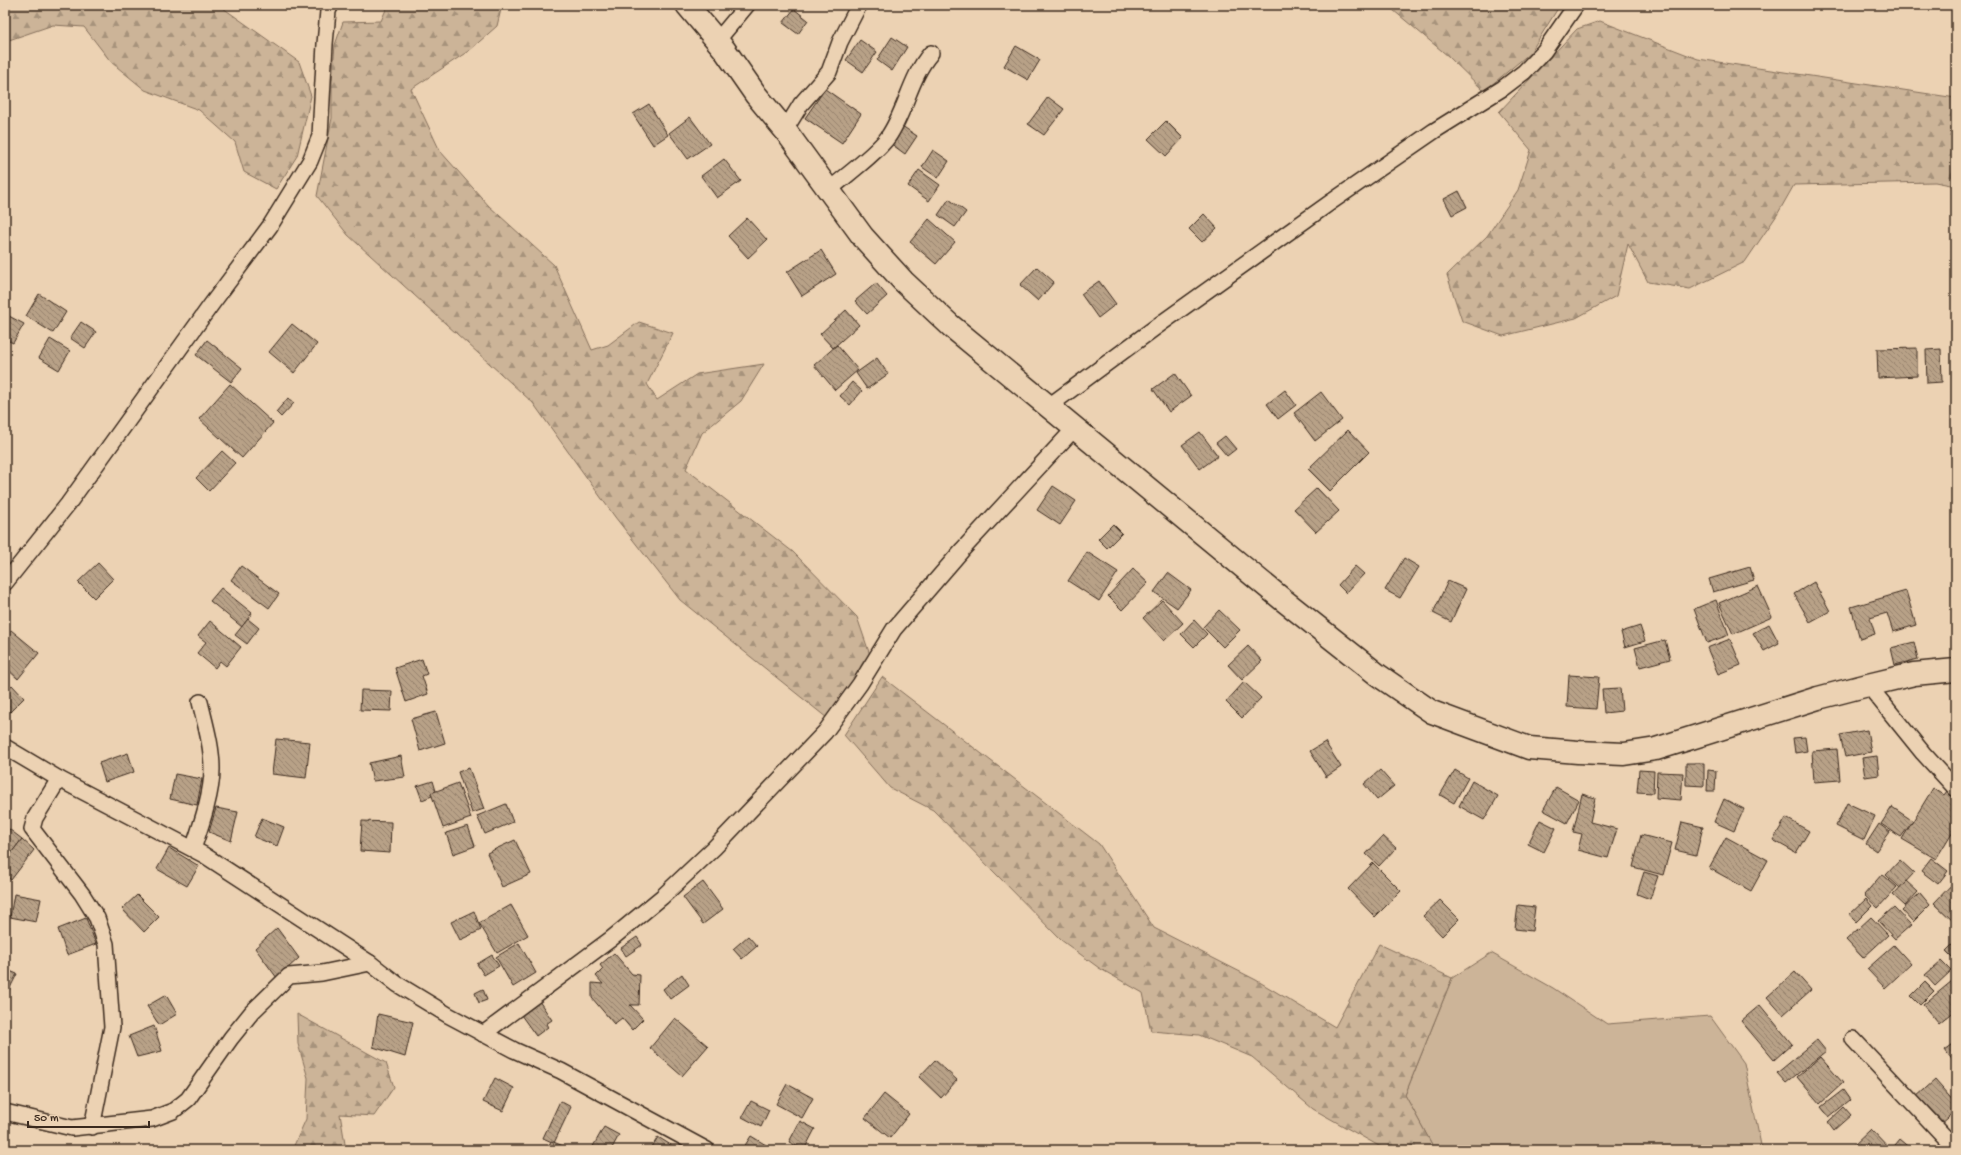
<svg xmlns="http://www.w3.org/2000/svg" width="1961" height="1155" viewBox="0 0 1961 1155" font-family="'Gochi Hand',sans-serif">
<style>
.grass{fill:#ccb498;stroke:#846f5b}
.forest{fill:url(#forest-firs);stroke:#846f5b}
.building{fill:url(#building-back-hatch);stroke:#3b2a1e}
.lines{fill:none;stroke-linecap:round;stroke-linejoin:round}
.street-casing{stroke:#3b2a1e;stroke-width:18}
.secondary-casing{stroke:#3b2a1e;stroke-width:25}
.street{stroke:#ecd2b3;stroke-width:15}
.secondary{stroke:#ecd2b3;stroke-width:22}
</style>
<defs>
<pattern id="forest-firs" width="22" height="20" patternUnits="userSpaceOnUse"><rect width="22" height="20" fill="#ccb498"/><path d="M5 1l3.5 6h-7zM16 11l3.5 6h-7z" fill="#a7937b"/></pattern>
<pattern id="building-back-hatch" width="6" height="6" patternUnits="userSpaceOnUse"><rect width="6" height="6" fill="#b8a187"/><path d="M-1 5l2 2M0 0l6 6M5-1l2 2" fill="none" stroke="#97836e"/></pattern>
</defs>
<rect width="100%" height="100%" fill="#ecd2b3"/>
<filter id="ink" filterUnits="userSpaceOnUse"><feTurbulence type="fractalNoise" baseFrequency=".025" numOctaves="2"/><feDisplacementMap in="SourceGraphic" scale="8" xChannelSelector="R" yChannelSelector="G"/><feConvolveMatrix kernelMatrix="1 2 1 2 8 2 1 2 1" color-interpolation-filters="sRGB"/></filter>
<g filter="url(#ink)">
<path class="grass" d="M 1491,953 L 1553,988 L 1607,1024 L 1710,1016 L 1744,1063 L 1762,1150 L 1435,1150 L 1405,1095 L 1452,978 Z"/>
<g class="forest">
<path d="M 5,5 L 218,5 L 223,8 L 299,62 L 311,96 L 297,156 L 276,189 L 244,172 L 235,142 L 199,110 L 145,90 L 111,62 L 84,27 L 53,25 L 9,40 L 5,39 Z"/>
<path d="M 388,5 L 502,5 L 497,26 L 470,50 L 411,89 L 440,151 L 489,206 L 554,265 L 592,350 L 608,345 L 639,322 L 673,333 L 647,384 L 657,400 L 697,374 L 764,364 L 741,401 L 702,433 L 686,469 L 793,552 L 857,617 L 870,655 L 827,718 L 680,600 L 615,517 L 533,403 L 348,235 L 317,196 L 332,118 L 332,81 L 335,45 L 343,22 L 381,21 Z"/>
<path d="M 1387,5 L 1560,5 L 1530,53 L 1484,91 L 1448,56 Z"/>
<path d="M 1600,21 L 1698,59 L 1956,98 L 1956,186 L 1935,182 L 1794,185 L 1777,215 L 1745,262 L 1690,289 L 1648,282 L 1628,244 L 1616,296 L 1576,318 L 1503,336 L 1462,321 L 1447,275 L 1487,236 L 1518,190 L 1531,150 L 1499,112 L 1577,29 Z"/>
<path d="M 882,677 L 1099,844 L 1154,928 L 1256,980 L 1335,1027 L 1379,944 L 1452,978 L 1405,1095 L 1435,1150 L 1386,1150 L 1313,1109 L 1252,1057 L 1199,1035 L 1151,1031 L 1143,993 L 1099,968 L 1061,940 L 933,810 L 890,788 L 844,735 Z"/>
<path d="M 297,1014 L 386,1063 L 394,1087 L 374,1116 L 340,1114 L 346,1150 L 292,1150 L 306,1119 L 308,1078 L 298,1044 Z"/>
</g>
<g class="building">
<path d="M 794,9 L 808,20 L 798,34 L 783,23 Z"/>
<path d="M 892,37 L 907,47 L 892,71 L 877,60 Z"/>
<path d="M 860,40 L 877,52 L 863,72 L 846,60 Z"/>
<path d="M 1016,46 L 1040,60 L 1028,80 L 1004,66 Z"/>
<path d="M 825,89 L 861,114 L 842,143 L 805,118 Z"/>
<path d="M 1048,97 L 1064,109 L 1044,135 L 1028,124 Z"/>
<path d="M 649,104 L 668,135 L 653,145 L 633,114 Z"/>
<path d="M 690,117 L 710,144 L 688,159 L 669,133 Z"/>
<path d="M 1166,121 L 1183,138 L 1166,156 L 1148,139 Z"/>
<path d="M 902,126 L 917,136 L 905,154 L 890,143 Z"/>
<path d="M 933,150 L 949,161 L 938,178 L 922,167 Z"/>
<path d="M 724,159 L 741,181 L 717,198 L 701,176 Z"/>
<path d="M 919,170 L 940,185 L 929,201 L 908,186 Z"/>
<path d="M 1459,191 L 1467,207 L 1452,215 L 1444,199 Z"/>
<path d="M 949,199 L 966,212 L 955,227 L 938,215 Z"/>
<path d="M 1204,214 L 1217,228 L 1202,242 L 1189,229 Z"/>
<path d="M 747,218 L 767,240 L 748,258 L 728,236 Z"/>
<path d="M 929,219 L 955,242 L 936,264 L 910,242 Z"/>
<path d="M 821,250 L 836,274 L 802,296 L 787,272 Z"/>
<path d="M 1037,267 L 1054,282 L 1038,301 L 1020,285 Z"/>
<path d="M 1099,281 L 1116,304 L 1098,318 L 1081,294 Z"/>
<path d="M 876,283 L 887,296 L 867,314 L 855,301 Z"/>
<path d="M 39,294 L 66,312 L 53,333 L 26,316 Z"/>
<path d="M 846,310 L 859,325 L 833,348 L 820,334 Z"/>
<path d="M 7,315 L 24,324 L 13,343 L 5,339 L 5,318 Z"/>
<path d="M 81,322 L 96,332 L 85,348 L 70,338 Z"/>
<path d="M 292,324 L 317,344 L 294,373 L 269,352 Z"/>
<path d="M 50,339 L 70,351 L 59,370 L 39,358 Z"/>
<path d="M 207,340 L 242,368 L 231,382 L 196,355 Z"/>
<path d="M 837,345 L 858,370 L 835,390 L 814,365 Z"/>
<path d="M 1917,348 L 1917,376 L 1878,378 L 1877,349 Z"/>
<path d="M 1941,349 L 1942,382 L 1927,383 L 1926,350 Z"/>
<path d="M 877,358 L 888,374 L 867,389 L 856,373 Z"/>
<path d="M 1175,373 L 1191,396 L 1169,412 L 1153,389 Z"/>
<path d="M 852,382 L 862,391 L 850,405 L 840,396 Z"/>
<path d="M 230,384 L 273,423 L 242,458 L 199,419 Z"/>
<path d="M 1285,390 L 1296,405 L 1278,419 L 1267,404 Z"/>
<path d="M 1321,392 L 1342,420 L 1315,441 L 1294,413 Z"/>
<path d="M 288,398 L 294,403 L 281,417 L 276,412 Z"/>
<path d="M 1348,430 L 1369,452 L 1330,491 L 1308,469 Z"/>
<path d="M 1200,432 L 1218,456 L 1200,469 L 1182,445 Z"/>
<path d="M 1225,436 L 1236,449 L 1227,456 L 1216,443 Z"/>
<path d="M 222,451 L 235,463 L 209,491 L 196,478 Z"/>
<path d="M 1053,486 L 1076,501 L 1060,525 L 1037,510 Z"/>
<path d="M 1317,488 L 1339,511 L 1316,532 L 1294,509 Z"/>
<path d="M 1113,524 L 1122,533 L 1107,548 L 1098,539 Z"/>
<path d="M 1087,552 L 1118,572 L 1099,601 L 1068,581 Z"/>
<path d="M 1404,558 L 1419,567 L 1400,598 L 1385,590 Z"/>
<path d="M 98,563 L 113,579 L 94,598 L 78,582 Z"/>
<path d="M 241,566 L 279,594 L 269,608 L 231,580 Z"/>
<path d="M 1355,566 L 1364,574 L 1346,593 L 1338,585 Z"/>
<path d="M 1750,567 L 1754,580 L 1713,592 L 1709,579 Z"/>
<path d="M 1133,569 L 1148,583 L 1122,610 L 1108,596 Z"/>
<path d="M 1168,573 L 1191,590 L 1177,608 L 1154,592 Z"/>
<path d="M 1448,581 L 1466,589 L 1451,622 L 1433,613 Z"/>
<path d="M 1814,582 L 1830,611 L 1810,622 L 1794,594 Z"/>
<path d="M 1758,586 L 1772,617 L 1733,634 L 1719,603 Z"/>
<path d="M 221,588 L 252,613 L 242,627 L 210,601 Z"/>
<path d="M 1906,591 L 1916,625 L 1893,632 L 1887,613 L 1870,618 L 1875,634 L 1860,639 L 1851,607 Z"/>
<path d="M 1162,600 L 1183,623 L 1164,641 L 1143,618 Z"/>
<path d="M 1716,600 L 1729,635 L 1707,643 L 1694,609 Z"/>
<path d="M 1219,610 L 1240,630 L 1223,647 L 1203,627 Z"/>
<path d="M 248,619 L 259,628 L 247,644 L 235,635 Z"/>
<path d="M 1194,620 L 1207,634 L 1194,647 L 1181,634 Z"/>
<path d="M 210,621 L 241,647 L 226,666 L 220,661 L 215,668 L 197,653 L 206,642 L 198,636 Z"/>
<path d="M 1769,624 L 1779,643 L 1764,651 L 1753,633 Z"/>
<path d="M 1640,626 L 1645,641 L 1625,647 L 1621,632 Z"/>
<path d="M 11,630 L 39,653 L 18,679 L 5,667 L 5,637 Z"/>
<path d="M 1730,639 L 1741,665 L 1718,674 L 1707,648 Z"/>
<path d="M 1665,640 L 1670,659 L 1640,667 L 1635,648 Z"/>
<path d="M 1914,642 L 1918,659 L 1895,665 L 1891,648 Z"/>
<path d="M 1248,646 L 1262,661 L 1242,680 L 1228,665 Z"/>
<path d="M 422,659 L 427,674 L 422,676 L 428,694 L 406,702 L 395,668 Z"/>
<path d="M 1569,675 L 1599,677 L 1596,709 L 1567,707 Z"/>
<path d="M 1244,682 L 1261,698 L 1242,718 L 1226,702 Z"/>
<path d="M 12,685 L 24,698 L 8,714 L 5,712 L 5,691 Z"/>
<path d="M 1620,688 L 1622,711 L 1604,713 L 1602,689 Z"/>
<path d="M 361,690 L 392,691 L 391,711 L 360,710 Z"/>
<path d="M 436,712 L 445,743 L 420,751 L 411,719 Z"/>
<path d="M 1867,730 L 1871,752 L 1845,757 L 1840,735 Z"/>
<path d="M 1805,737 L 1807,751 L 1795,753 L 1793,738 Z"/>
<path d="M 276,739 L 310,742 L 306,778 L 272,774 Z"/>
<path d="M 1325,742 L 1341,767 L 1326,777 L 1310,751 Z"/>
<path d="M 1837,749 L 1840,780 L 1814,782 L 1812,751 Z"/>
<path d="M 128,753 L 134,772 L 105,782 L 99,763 Z"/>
<path d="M 401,756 L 405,777 L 373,781 L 369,763 Z"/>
<path d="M 1877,756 L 1879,775 L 1865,777 L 1862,758 Z"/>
<path d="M 1686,763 L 1704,763 L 1704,786 L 1686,785 Z"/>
<path d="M 469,768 L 484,809 L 472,813 L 458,772 Z"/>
<path d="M 1380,770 L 1394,786 L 1377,800 L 1364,784 Z"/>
<path d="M 1455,770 L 1468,778 L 1454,803 L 1440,795 Z"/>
<path d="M 1639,770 L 1654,771 L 1653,793 L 1637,792 Z"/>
<path d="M 1708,770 L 1716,771 L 1715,791 L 1707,791 Z"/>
<path d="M 1657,772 L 1683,773 L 1681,800 L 1656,798 Z"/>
<path d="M 175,774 L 202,779 L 197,805 L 170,799 Z"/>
<path d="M 433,781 L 436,791 L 431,793 L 432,796 L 422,800 L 417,786 Z"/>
<path d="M 1472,781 L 1498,796 L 1484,820 L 1459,806 Z"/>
<path d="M 458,783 L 471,818 L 443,828 L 431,793 Z"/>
<path d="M 1556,787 L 1579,800 L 1567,823 L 1543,810 Z"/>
<path d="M 1933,788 L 1944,795 L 1947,791 L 1954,792 L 1956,796 L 1954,802 L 1956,804 L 1956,826 L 1936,859 L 1902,839 Z"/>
<path d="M 1582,794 L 1595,798 L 1590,822 L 1617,829 L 1608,858 L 1578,850 L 1582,834 L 1573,832 Z"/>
<path d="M 1724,799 L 1744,809 L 1734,831 L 1714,822 Z"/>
<path d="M 1847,803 L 1875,816 L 1864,840 L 1836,826 Z"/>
<path d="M 506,804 L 513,822 L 485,834 L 477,816 Z"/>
<path d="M 1892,807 L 1913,821 L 1901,837 L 1881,824 Z"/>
<path d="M 216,808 L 238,812 L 231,841 L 209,832 Z"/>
<path d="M 262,818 L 284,827 L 277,846 L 254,837 Z"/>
<path d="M 1786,818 L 1809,831 L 1796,853 L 1773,840 Z"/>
<path d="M 1540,820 L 1556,828 L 1544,852 L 1528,844 Z"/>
<path d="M 362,821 L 391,822 L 390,853 L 360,851 Z"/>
<path d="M 1682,822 L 1703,827 L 1696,855 L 1675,850 Z"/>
<path d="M 1879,824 L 1890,832 L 1876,851 L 1866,844 Z"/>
<path d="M 5,826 L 22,839 L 5,861 Z"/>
<path d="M 468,826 L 475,846 L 453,854 L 446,833 Z"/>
<path d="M 1641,835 L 1672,843 L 1663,875 L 1633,867 Z"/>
<path d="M 1383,836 L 1396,848 L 1379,866 L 1366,854 Z"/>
<path d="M 1726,837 L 1768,860 L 1751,891 L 1709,868 Z"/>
<path d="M 22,839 L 34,850 L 11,880 L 5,875 L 5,861 Z"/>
<path d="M 515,840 L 531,874 L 502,887 L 487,853 Z"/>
<path d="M 169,848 L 199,866 L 187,886 L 157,869 Z"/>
<path d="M 1931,858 L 1948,871 L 1938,884 L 1921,871 Z"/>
<path d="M 1900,860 L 1914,873 L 1900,888 L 1886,875 Z"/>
<path d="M 1373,863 L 1401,891 L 1375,917 L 1348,889 Z"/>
<path d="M 1644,872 L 1658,876 L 1650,899 L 1637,894 Z"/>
<path d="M 1882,874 L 1897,887 L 1878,908 L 1864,895 Z"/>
<path d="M 1956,880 L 1956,922 L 1955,923 L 1934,903 Z"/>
<path d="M 1906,881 L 1918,892 L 1905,906 L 1893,895 Z"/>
<path d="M 703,882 L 723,909 L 703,924 L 683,897 Z"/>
<path d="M 1920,893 L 1930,905 L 1913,922 L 1902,910 Z"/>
<path d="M 14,894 L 41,899 L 36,922 L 10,917 Z"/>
<path d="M 137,895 L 159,917 L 144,932 L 122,909 Z"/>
<path d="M 1866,899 L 1872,906 L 1856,922 L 1849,915 Z"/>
<path d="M 1440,900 L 1459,919 L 1442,936 L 1423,916 Z"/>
<path d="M 511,905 L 528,935 L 497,953 L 479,923 Z"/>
<path d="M 1518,905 L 1535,907 L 1532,931 L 1515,929 Z"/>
<path d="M 1894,907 L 1911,925 L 1895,939 L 1878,921 Z"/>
<path d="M 474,911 L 481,930 L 460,940 L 451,922 Z"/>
<path d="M 1871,917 L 1888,935 L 1863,958 L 1846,940 Z"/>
<path d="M 86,918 L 96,944 L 67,955 L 58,929 Z"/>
<path d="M 277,928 L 299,958 L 277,978 L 255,948 Z"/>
<path d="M 748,936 L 757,946 L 742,959 L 733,949 Z"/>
<path d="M 637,937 L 642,945 L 626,956 L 621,948 Z"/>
<path d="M 1956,941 L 1956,961 L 1946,951 Z"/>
<path d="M 519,943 L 536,973 L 513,987 L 496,957 Z"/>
<path d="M 1894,945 L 1911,964 L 1885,988 L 1867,969 Z"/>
<path d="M 614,953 L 632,974 L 640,975 L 639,1005 L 630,1005 L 643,1019 L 632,1030 L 622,1018 L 614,1024 L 592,998 L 592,983 L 603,984 L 596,976 L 603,969 L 600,965 Z"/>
<path d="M 492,955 L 499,966 L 484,975 L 477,964 Z"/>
<path d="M 1941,961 L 1951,971 L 1935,986 L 1925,975 Z"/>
<path d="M 5,969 L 17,974 L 5,998 Z"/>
<path d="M 1795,972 L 1811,990 L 1783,1015 L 1767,997 Z"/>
<path d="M 682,974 L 689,985 L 670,999 L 663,989 Z"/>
<path d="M 1952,981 L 1956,987 L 1956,1010 L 1939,1024 L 1923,1005 Z"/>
<path d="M 1925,982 L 1934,991 L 1920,1005 L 1911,996 Z"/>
<path d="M 483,989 L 487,1000 L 479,1003 L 475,993 Z"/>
<path d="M 166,995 L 177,1014 L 159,1025 L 147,1006 Z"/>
<path d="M 539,1001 L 552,1020 L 546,1024 L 548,1027 L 536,1036 L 521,1015 Z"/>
<path d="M 1760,1005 L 1792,1044 L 1774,1060 L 1741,1021 Z"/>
<path d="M 378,1014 L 413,1022 L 405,1057 L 373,1047 Z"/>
<path d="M 675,1018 L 708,1046 L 682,1076 L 650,1048 Z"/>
<path d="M 154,1026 L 162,1051 L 137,1057 L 129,1036 Z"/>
<path d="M 1817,1040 L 1826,1051 L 1786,1083 L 1777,1073 Z"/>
<path d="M 1956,1042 L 1956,1065 L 1945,1050 Z"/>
<path d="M 1820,1057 L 1843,1083 L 1820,1104 L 1797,1077 Z"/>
<path d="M 935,1060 L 957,1080 L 941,1098 L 919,1077 Z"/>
<path d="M 495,1078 L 514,1088 L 503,1111 L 483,1102 Z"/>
<path d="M 1935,1080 L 1956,1104 L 1956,1110 L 1939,1125 L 1915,1098 Z"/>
<path d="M 787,1084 L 813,1098 L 802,1118 L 776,1104 Z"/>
<path d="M 1843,1090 L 1850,1100 L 1829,1117 L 1821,1107 Z"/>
<path d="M 884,1094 L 909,1114 L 890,1138 L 865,1118 Z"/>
<path d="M 560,1101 L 571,1107 L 554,1143 L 543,1138 Z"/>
<path d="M 751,1101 L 769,1110 L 761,1127 L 742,1117 Z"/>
<path d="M 1844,1107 L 1851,1115 L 1834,1130 L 1828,1122 Z"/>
<path d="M 800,1121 L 815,1129 L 804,1150 L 789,1142 Z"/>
<path d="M 604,1127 L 619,1135 L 611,1150 L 591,1150 Z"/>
<path d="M 1871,1129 L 1891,1150 L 1850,1149 Z"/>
<path d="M 751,1136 L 766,1145 L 763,1150 L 742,1150 Z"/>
<path d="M 658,1137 L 674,1147 L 673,1150 L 650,1150 Z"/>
<path d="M 1900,1139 L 1913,1150 L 1891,1150 Z"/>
<path d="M 551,1141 L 573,1150 L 547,1150 Z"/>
</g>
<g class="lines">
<g class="street-casing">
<g id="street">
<path d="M 717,41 L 747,5"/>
<path d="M 785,130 L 801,104 L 829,72 L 840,42 L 859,5"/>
<path d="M 828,191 C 844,177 877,153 888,137 C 906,111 910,77 931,53"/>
<path d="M 1049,406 L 1156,327 L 1331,202 L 1434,131 L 1503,88 L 1524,72 L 1544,51 L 1576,5"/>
<path d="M 5,583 L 68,504 L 211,305 L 270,226 L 310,161 L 320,136 L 325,44 L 328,11 L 331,5"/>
<path d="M 1868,685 L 1923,753 L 1956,789"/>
<path d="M 5,747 L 59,779 L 204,855 L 370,963 L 397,984 L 448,1015 L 514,1050 L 561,1071 L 707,1150"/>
<path d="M 59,779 L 35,818 L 32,829 L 82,894 L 97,918 L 106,944 L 112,1027 L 92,1127"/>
<path d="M 193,849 C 201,825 212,794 212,769 C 212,746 205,723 200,702"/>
<path d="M 483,1034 L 611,939 L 662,897 L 714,848 L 825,732 L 860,684 L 894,629 L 963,549 L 1074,429"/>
<path d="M 1853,1039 L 1956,1149"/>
<path d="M 5,1112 L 72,1128 L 152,1119 L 173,1111 L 188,1099 L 231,1038 L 252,1012 L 289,976 L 322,973 L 370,963"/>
</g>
</g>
<g class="secondary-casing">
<path id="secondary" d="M 687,5 L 724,49 L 756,95 L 785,130 L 863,237 L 903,281 L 951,326 L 1282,599 L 1378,675 L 1432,712 L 1529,748 L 1578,752 L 1624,754 L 1656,749 L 1818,698 L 1868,685 L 1914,674 L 1956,670"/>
</g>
<use href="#street" class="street"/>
<use href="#secondary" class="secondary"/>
</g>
</g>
<rect width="1961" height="1155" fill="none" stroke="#ecd2b3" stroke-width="20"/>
<rect x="10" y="10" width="1941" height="1135" fill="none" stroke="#3b2a1e" stroke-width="1.5" filter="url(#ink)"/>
<path d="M28 1121v6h121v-6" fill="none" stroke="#3b2a1e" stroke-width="2"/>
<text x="34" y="1121" font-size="12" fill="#3b2a1e" stroke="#ecd2b3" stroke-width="3" paint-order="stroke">50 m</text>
</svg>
